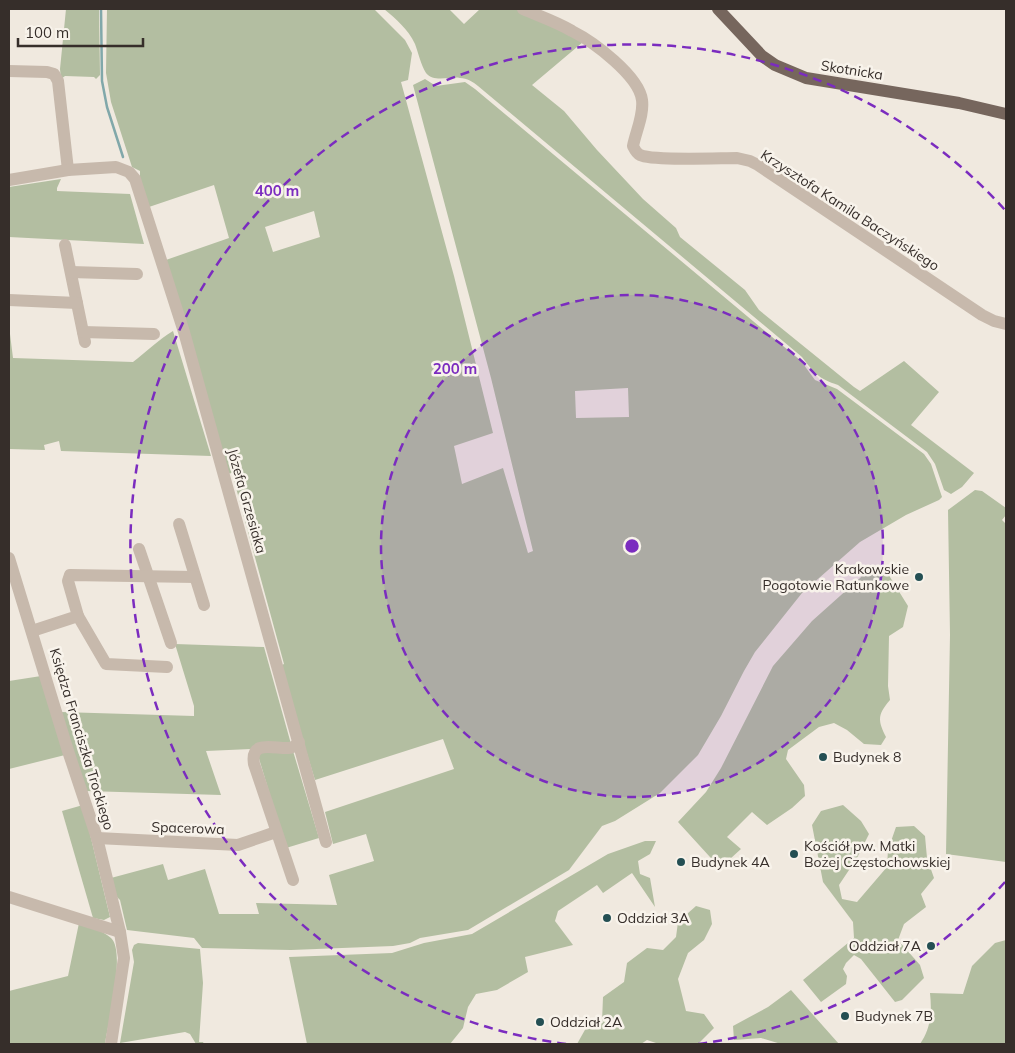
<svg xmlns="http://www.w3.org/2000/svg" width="1015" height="1053" viewBox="0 0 1015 1053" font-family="Mulish,sans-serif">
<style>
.green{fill:#b3bea1;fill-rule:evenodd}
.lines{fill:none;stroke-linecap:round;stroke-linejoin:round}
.stream{stroke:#81a8aa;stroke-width:2.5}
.minor{stroke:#c7b9ac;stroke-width:12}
.major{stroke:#76665d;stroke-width:12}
.ring{fill:none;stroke:#7b2cbf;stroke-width:2.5;stroke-dasharray:9 6}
.poi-dot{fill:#244f53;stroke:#f8f3eb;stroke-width:2}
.labels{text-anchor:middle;stroke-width:5;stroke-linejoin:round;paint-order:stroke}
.street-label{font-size:14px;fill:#362e2a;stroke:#f8f3eb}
.poi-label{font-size:14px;fill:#362e2a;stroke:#f8f3eb;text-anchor:start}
.centre{fill:#7b2cbf;stroke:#f8f3eb;stroke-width:2.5}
.ring-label{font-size:15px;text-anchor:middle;font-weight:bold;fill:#7b2cbf;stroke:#f8f3eb;stroke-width:5;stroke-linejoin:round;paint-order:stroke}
</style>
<rect width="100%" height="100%" fill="#f0e9df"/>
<g class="green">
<path d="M 64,9 L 99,9 L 100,75 L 96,79 L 94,77 L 65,76 L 61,79 L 60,69 L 66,9 Z"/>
<path d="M 107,9 L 374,9 L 405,40 L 412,53 L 408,80 L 401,82 L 454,276 L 493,433 L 454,446 L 462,484 L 503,468 L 528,553 L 533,551 L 491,378 L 413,85 L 425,79 L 436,86 L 465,82 L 475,89 L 801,361 L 815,380 L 837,389 L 924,454 L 931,464 L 942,497 L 939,500 L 906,515 L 860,542 L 802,593 L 755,652 L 744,671 L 721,716 L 698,755 L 660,793 L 615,821 L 602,826 L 569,870 L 468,930 L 420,938 L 410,943 L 393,946 L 291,950 L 202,948 L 194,938 L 127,930 L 120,900 L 116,896 L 111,878 L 163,864 L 168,880 L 205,869 L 219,914 L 259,914 L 256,903 L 337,905 L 329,875 L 374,861 L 366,834 L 333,844 L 325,812 L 454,769 L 443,739 L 315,780 L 280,666 L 284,664 L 232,473 L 226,474 L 163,261 L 229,238 L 214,185 L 146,208 L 140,188 L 140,171 L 132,167 L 111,102 L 106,73 ZM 314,211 L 320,237 L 273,252 L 265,227 ZM 628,388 L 629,417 L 576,418 L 575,391 Z"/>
<path d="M 384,9 L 449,9 L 464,24 L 480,9 L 518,9 L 583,42 L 532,85 L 564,111 L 597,150 L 643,199 L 676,228 L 680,237 L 745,290 L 759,310 L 854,387 L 860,391 L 904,361 L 939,392 L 911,425 L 974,473 L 962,487 L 951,494 L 944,490 L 935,464 L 927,452 L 838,385 C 819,379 814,373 802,357 L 478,86 C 473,82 467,78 460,78 C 450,76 434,83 426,73 C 421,65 418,52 415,44 C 408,29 396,19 384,9 Z"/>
<path d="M 61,179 L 57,188 L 57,191 L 130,194 L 144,244 L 9,237 L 9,187 Z"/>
<path d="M 9,326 L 13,358 L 133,362 C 146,352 158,340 173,331 L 211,456 L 61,451 L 59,441 L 44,445 L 45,450 L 9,449 Z"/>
<path d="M 975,490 L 982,491 L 1006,508 L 1006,515 L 1002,520 L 1006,524 L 1006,862 L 946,854 L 950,635 L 948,510 Z"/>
<path d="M 885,569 L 908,606 L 903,627 L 889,636 L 888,686 L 890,700 C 878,714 877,720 886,737 L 881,745 L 864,744 L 847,730 L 834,723 L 819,727 L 788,750 L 786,759 L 804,785 L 805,796 L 792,808 L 767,825 L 752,812 L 727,837 L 741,849 L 720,868 L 678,822 L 706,792 L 721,768 L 773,666 L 812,621 L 869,570 Z"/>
<path d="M 175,644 L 264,647 L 291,744 L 251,749 L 206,751 L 221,795 L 86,791 L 61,712 L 194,716 L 194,706 Z"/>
<path d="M 41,676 L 65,755 L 9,769 L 9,681 Z"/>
<path d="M 293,751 L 319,838 L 286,848 L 257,752 Z"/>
<path d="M 83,805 L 110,917 L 104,920 L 93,918 L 62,811 Z"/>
<path d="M 843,805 L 861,821 L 869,834 L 857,858 L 839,885 L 842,899 L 857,902 L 887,867 L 888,850 L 896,827 L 914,826 L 925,836 L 927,858 L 934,878 L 921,894 L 926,907 L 904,924 L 898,940 L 920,965 L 924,978 L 902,1000 L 895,1002 L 861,959 L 854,955 L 846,963 L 843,969 L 847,976 L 846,984 L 821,1002 L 803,980 L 854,938 L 853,922 L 823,882 L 812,825 L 821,811 Z"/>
<path d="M 645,841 L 656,841 L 650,854 L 638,861 L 640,874 L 650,878 L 655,907 L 632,873 L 603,893 L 597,885 L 558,911 L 555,921 L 573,945 L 525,957 L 528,972 L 497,990 L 476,994 L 468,1007 L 463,1028 L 450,1044 L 307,1044 L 289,957 L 392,953 L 424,943 L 472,934 L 608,854 Z"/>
<path d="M 696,906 L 710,910 L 712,924 L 704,940 L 688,953 L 678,979 L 686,1011 L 704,1014 L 714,1028 L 698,1044 L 659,1044 L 647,1040 L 641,1044 L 577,1044 L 586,1028 L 602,1022 L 603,997 L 624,982 L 627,963 L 647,948 L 663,950 L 676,937 L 678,922 Z"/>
<path d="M 79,923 C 89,927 102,930 111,938 C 126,952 108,1023 105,1044 L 9,1044 L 9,991 L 68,976 Z"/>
<path d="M 1006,940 L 1006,1044 L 920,1044 C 931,1028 932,1012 930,993 L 963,994 L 972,966 L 995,943 Z"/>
<path d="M 138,943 L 200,949 L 203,983 L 199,1042 L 203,1042 L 204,1044 L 196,1044 L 190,1034 L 185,1032 L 120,1043 L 134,962 L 132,950 L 134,945 Z"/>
<path d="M 791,990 L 839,1044 L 781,1044 L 761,1038 L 734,1040 L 733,1026 L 768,1007 Z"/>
</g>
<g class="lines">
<path class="stream" d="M 101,9 L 102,81 L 107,107 L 123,157"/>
<g class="minor">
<path d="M 523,9 C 539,16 557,22 572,31 C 594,42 639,76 642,100 C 644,115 636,131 633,146 C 635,150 636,153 640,155 C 653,161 719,158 737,158 L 750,161 L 758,165 L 982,315 L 994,321 L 1006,324"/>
<path d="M 9,71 L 47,72 L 54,74 L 58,81 L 68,170"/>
<path d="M 9,180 L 68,170 L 116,167 L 129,172 L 135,179 L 184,332 L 326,842"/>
<path d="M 65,245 L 85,342"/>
<path d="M 71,272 L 137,274"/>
<path d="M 9,300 L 77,303"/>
<path d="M 83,332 L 154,334"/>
<path d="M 179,524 L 204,605"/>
<path d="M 139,549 L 171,643"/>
<path d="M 9,558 L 68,751 L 97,838 L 120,932 L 124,958 L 111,1044"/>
<path d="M 78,616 L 106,664 L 167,667"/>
<path d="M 32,631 L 78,616 L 68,581 L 70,575 L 195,577"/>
<path d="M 97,838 L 238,845 L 276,832"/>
<path d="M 293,880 L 254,764 C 250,739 274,749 289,748 C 293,748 296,745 299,742"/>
<path d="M 9,897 L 120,932"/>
</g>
<path class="major" d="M 718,9 L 762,56 L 775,65 L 806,78 L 959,103 L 1006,114"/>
</g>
<circle cx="632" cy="546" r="251" fill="#7b2cbf" fill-opacity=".12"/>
<g class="ring">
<circle cx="632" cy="546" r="251"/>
<path d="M1005 882A502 502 0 0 1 698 1044M566 1044A502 502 0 1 1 1005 210"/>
</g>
<g class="poi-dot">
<circle cx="919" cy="577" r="5"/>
<circle cx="823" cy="757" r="5"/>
<circle cx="794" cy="854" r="5"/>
<circle cx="681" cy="862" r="5"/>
<circle cx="607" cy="918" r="5"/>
<circle cx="931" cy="946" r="5"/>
<circle cx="845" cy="1016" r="5"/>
<circle cx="540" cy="1022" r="5"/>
</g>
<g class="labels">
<g class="street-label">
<text transform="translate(852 70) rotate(9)" y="5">Skotnicka</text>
<text transform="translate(850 210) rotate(33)" y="5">Krzysztofa Kamila Baczyńskiego</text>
<text transform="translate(247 501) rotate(74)" y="5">Józefa Grzesiaka</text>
<text transform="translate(82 739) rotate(73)" y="5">Księdza Franciszka Trockiego</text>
<text transform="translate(188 828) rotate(2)" y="5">Spacerowa</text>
</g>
<g class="poi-label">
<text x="909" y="574" text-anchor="end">Krakowskie<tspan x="909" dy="16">Pogotowie Ratunkowe</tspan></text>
<text x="833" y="762">Budynek 8</text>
<text x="804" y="851">Kościół pw. Matki<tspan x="804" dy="16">Bożej Częstochowskiej</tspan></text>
<text x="691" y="867">Budynek 4A</text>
<text x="617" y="923">Oddział 3A</text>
<text x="921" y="951" text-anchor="end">Oddział 7A</text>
<text x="855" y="1021">Budynek 7B</text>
<text x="550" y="1027">Oddział 2A</text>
</g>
</g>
<circle cx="632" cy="546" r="8" class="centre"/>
<g class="ring-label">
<text x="277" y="196">400 m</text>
<text x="455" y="374">200 m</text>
</g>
<rect width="1015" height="1053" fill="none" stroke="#362e2a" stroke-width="20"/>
<path d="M18 38v8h125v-8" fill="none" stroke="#362e2a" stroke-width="2.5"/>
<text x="25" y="38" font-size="15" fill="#362e2a" stroke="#f8f3eb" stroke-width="4" paint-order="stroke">100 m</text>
</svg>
